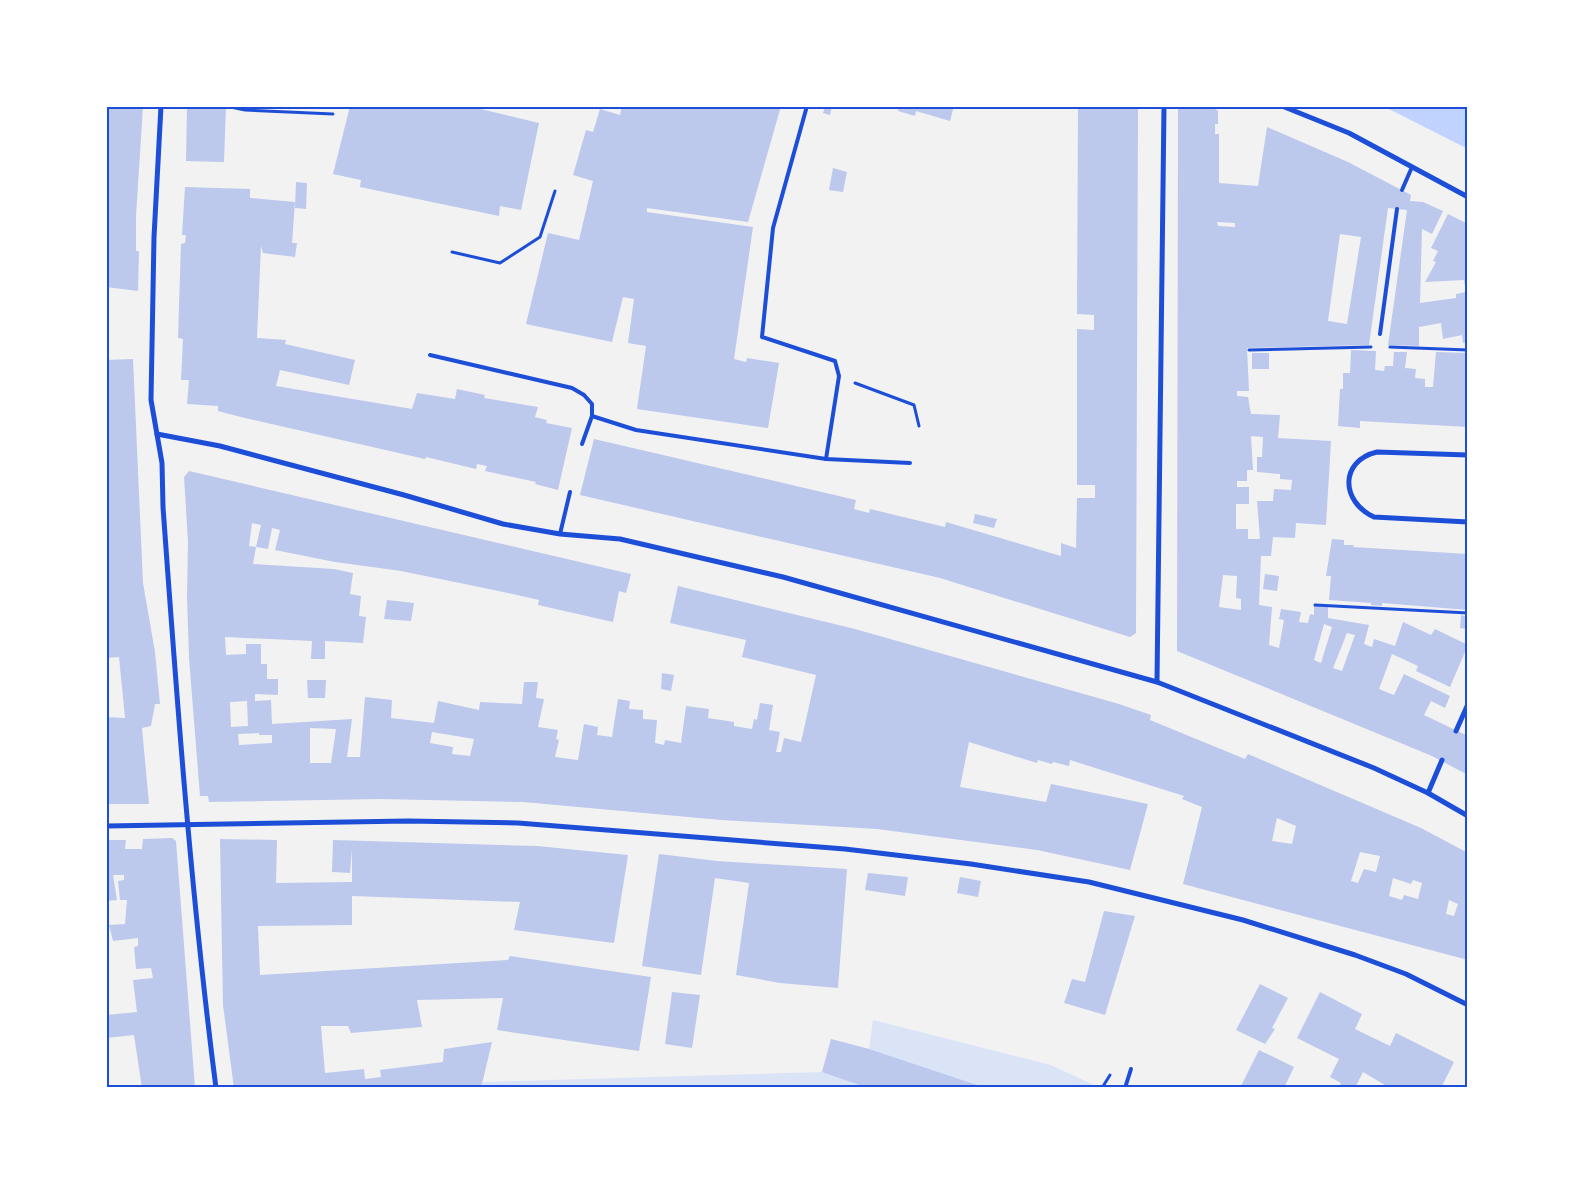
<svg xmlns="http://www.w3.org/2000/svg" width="1574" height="1194" viewBox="0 0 1574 1194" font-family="'Sofia Sans Condensed',sans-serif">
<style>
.green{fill:#dbe4f7}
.water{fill:#bfd3fe}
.building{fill:#bdc9ec;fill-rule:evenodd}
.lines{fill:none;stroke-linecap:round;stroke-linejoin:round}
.path{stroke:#1d4ed8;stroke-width:3}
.service{stroke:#1d4ed8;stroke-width:4}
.minor{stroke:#1d4ed8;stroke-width:5}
.neatline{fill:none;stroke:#1d4ed8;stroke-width:2}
</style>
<rect width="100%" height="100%" fill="#f2f2f2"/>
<path class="green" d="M 873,1020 L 1051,1065 L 1100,1088 L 481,1088 L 483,1082 L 822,1072 L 831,1039 L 869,1049 Z"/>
<path class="water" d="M 1383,106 L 1468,106 L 1468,149 Z"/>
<g class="building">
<path d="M 106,106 L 143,106 L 136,216 L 136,251 L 139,251 L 138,291 L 106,287 Z"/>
<path d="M 187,106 L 226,106 L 224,162 L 186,161 Z"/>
<path d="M 350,106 L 468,106 L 539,123 L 521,210 L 500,206 L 499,216 L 360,187 L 361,180 L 333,174 Z"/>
<path d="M 622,106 L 781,106 L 748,222 L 647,208 L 647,212 L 753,227 L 734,359 L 746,362 L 747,358 L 779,363 L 768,428 L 637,409 L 646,346 L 628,343 L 634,299 L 623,297 L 612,342 L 526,324 L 548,233 L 579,240 L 593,181 L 573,175 L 586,130 L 593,132 L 600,109 L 620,115 Z"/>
<path d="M 825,106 L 832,106 L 830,115 L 823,113 Z"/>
<path d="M 899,106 L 954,106 L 950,121 L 916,111 L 915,116 L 898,111 Z"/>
<path d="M 1078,106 L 1138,106 L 1136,633 L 1130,637 L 940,578 L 580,495 L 594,439 L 856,500 L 854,509 L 869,513 L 870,509 L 945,527 L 946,522 L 1061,556 L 1061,543 L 1076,548 L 1077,498 L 1095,498 L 1095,485 L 1077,485 L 1077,329 L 1094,330 L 1094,315 L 1077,314 Z"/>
<path d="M 1178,106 L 1211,106 L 1218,111 L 1218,124 L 1215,124 L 1215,134 L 1219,134 L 1219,183 L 1258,186 L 1267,127 L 1348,162 L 1411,195 L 1410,201 L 1423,202 L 1443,211 L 1432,234 L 1422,229 L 1420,303 L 1456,298 L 1456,294 L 1466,292 L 1464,280 L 1425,282 L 1436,262 L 1433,261 L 1438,251 L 1431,248 L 1448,214 L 1468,224 L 1468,276 L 1466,280 L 1468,280 L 1468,342 L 1463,343 L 1462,335 L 1443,339 L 1441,323 L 1419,327 L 1419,346 L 1388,345 L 1407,210 L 1388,208 L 1369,345 L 1247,348 L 1249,391 L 1237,391 L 1237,396 L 1248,397 L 1251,414 L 1280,415 L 1278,438 L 1331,441 L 1326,525 L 1296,523 L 1295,538 L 1273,537 L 1271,556 L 1261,556 L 1259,605 L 1272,607 L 1269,645 L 1279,648 L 1284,620 L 1279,619 L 1281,609 L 1301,612 L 1299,622 L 1308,623 L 1310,614 L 1314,615 L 1314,606 L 1328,607 L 1328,618 L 1369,625 L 1364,644 L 1372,647 L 1374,639 L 1395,646 L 1403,622 L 1431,635 L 1435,629 L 1468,645 L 1450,687 L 1416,671 L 1418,666 L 1392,654 L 1379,689 L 1394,695 L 1404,674 L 1450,696 L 1445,708 L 1431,701 L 1424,715 L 1468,736 L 1468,775 L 1432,756 L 1177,651 ZM 1217,222 L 1235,223 L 1235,227 L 1218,226 ZM 1340,234 L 1361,237 L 1347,324 L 1328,321 ZM 1251,436 L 1263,437 L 1262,457 L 1257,457 L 1257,472 L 1280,474 L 1280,479 L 1292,480 L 1291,490 L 1274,489 L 1273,501 L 1257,501 L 1260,539 L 1248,539 L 1248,529 L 1236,529 L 1236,504 L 1249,504 L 1249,487 L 1237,487 L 1237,481 L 1247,481 L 1247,470 L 1253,470 ZM 1223,575 L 1237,576 L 1236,598 L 1241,599 L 1241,610 L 1219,607 ZM 1324,624 L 1332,627 L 1321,663 L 1314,660 ZM 1347,633 L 1355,635 L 1342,671 L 1333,668 Z"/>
<path d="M 833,168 L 847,172 L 843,192 L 829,190 Z"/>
<path d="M 296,182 L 307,183 L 306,209 L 295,208 Z"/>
<path d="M 185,187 L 250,189 L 250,198 L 295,202 L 292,243 L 297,243 L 295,257 L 263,253 L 261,246 L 257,338 L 286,340 L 285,344 L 355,360 L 349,385 L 280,370 L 276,386 L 412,409 L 417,393 L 455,399 L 457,389 L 485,395 L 484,398 L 538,407 L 535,417 L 547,420 L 546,423 L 572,428 L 558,490 L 535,484 L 536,482 L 485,471 L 487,466 L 477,464 L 476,469 L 426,457 L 425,459 L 241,417 L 218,411 L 218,406 L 187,404 L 189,380 L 181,380 L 183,339 L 178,338 L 181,244 L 185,243 L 186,235 L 182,235 Z"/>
<path d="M 1351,350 L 1376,351 L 1375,370 L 1384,371 L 1385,366 L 1393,366 L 1394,352 L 1407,352 L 1405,368 L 1416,369 L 1415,378 L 1425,379 L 1425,387 L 1433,387 L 1436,352 L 1468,353 L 1468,427 L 1360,421 L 1360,428 L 1338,426 L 1340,389 L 1343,389 L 1343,373 L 1350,373 Z"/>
<rect x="1252" y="353" width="17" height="16"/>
<path d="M 133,359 L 143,583 L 155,652 L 160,704 L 155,704 L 151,726 L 142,728 L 149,804 L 106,804 L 106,717 L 125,718 L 119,657 L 106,658 L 106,360 Z"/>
<path d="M 189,471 L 631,574 L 626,593 L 619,591 L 613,622 L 538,605 L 539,600 L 494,590 L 401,571 L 335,562 L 275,550 L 280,530 L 272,528 L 268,549 L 256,547 L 261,525 L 252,523 L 249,546 L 256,547 L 253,564 L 334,569 L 353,573 L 350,594 L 361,596 L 359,616 L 366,617 L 363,643 L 325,641 L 325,659 L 311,659 L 312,641 L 225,637 L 226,655 L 246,654 L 246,644 L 261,644 L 261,664 L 267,664 L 267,679 L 278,679 L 278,695 L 255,694 L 255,701 L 271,700 L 272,724 L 352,719 L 347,757 L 360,757 L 365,697 L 392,700 L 391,718 L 434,723 L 438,701 L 479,710 L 480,702 L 522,704 L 524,682 L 538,682 L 536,698 L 544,699 L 538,727 L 558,730 L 556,739 L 559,740 L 555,757 L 578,760 L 584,724 L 598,727 L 597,735 L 612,737 L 618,699 L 630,701 L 629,709 L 643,710 L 643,719 L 657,720 L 655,743 L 664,745 L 665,740 L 681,743 L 686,706 L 709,709 L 708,718 L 734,722 L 734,726 L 752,729 L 754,719 L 757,720 L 760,703 L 773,705 L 769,730 L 780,732 L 776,752 L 781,752 L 784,738 L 801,742 L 816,675 L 742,657 L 746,640 L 670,623 L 678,586 L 855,629 L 1119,704 L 1151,715 L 1150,720 L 1245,759 L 1248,754 L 1421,828 L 1468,853 L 1468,960 L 1183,884 L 1202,807 L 1182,799 L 1184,796 L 1070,760 L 1069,766 L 1053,762 L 1052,764 L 1038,760 L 1037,763 L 969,742 L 960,787 L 1046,802 L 1051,784 L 1148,804 L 1130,870 L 1037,850 L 877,829 L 721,820 L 523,802 L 380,799 L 209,802 L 208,796 L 200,796 L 189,658 L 187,597 L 188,542 L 184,477 ZM 247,701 L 248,726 L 231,727 L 230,702 ZM 310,728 L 336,729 L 331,763 L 310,763 ZM 432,732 L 474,739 L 470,756 L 452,754 L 453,747 L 430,743 ZM 259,733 L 259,735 L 272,735 L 272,743 L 239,745 L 238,734 ZM 1277,818 L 1296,826 L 1292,844 L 1272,841 ZM 1360,852 L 1380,856 L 1376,872 L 1364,869 L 1358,883 L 1351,881 ZM 1393,878 L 1411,884 L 1413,880 L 1422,883 L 1418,899 L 1404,895 L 1402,900 L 1389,896 ZM 1449,900 L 1458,904 L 1454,916 L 1446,914 Z"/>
<path d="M 975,514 L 997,519 L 994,528 L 973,523 Z"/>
<path d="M 1332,539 L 1344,540 L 1344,545 L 1354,545 L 1353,547 L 1468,554 L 1468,610 L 1382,603 L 1382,606 L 1371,605 L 1371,603 L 1329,600 L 1331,576 L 1326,576 Z"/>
<path d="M 1265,574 L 1279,576 L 1277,591 L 1263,589 Z"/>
<path d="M 387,600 L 414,603 L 411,621 L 384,619 Z"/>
<path d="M 1461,615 L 1468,617 L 1468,629 L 1460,628 Z"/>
<path d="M 662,673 L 674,675 L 671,691 L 661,689 Z"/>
<path d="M 307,680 L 326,680 L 325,698 L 308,698 Z"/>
<path d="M 172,838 L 176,841 L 195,1088 L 142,1088 L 134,1035 L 106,1038 L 106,1015 L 137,1012 L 133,980 L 153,978 L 151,968 L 136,969 L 134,947 L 138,946 L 138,938 L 113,941 L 109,925 L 125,924 L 127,900 L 120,900 L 118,881 L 124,880 L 124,875 L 113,875 L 117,900 L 106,901 L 106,840 L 126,840 L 125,849 L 142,849 L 143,839 Z"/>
<path d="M 220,839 L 277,840 L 276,883 L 352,882 L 352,849 L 350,873 L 332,872 L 333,840 L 537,846 L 628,855 L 614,943 L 514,930 L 520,902 L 352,896 L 352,925 L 258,926 L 260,975 L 508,960 L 510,956 L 651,977 L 639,1051 L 497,1030 L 503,998 L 417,1000 L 422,1027 L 351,1033 L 348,1026 L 321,1026 L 325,1073 L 364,1069 L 365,1079 L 381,1077 L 380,1070 L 443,1062 L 444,1049 L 492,1042 L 481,1088 L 234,1088 L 223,1005 Z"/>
<path d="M 659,854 L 717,861 L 847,869 L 838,988 L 780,983 L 736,975 L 749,883 L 715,878 L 701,975 L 642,966 Z"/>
<path d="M 868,873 L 908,877 L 905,896 L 865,890 Z"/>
<path d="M 960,877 L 981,881 L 978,897 L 957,893 Z"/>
<path d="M 1104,911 L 1135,916 L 1105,1015 L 1064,1003 L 1072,979 L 1085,982 Z"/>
<path d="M 1260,984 L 1288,998 L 1272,1028 L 1275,1029 L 1265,1044 L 1236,1030 Z"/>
<path d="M 672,992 L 700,995 L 692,1048 L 665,1044 Z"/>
<path d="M 1320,992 L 1362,1014 L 1355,1029 L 1390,1046 L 1396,1033 L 1454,1062 L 1441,1088 L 1390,1088 L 1363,1072 L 1355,1088 L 1339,1088 L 1341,1083 L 1330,1077 L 1339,1059 L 1297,1038 Z"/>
<path d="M 831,1039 L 869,1049 L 986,1088 L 868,1088 L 822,1072 Z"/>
<path d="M 1259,1050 L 1294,1067 L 1284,1088 L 1240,1088 Z"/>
</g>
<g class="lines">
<g class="path">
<path d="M 226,106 L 245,110 L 333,114"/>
<path d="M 452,252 L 500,263 L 540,237 L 555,191"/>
<path d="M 1390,347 L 1468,350"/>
<path d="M 1249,350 L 1371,347"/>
<path d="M 855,383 L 914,405 L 919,426"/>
<path d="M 1315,605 L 1468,613"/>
<path d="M 1102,1088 L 1110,1075"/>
</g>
<g class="service">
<path d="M 807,106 L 773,228 L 762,337 L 835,361 L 839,376 L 826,459"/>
<path d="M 1402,190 L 1412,167"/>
<path d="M 1380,334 L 1397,209"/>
<path d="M 430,355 L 572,388 L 584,395 L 592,404 L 592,416 L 636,430 L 826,459 L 910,463"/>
<path d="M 582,444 L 592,416"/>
<path d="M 560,534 L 570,492"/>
<path d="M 1125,1088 L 1131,1069"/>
</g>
<g class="minor">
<path d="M 161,106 L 154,237 L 151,400 L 162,463 L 163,507 C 177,701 191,895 216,1088"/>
<path d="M 1282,106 L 1349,133 L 1468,197"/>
<path d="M 157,434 L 220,446 L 404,495 L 503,524 L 560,534 L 620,539 L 783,577 L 1157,682 L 1374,768 L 1428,793 L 1468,816"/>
<path d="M 1468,455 L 1377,452 C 1339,461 1341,502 1374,517 L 1468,522"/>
<path d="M 1157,682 L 1164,106"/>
<path d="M 1456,731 L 1468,704"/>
<path d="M 1428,793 L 1442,760"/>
<path d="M 106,826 L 408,821 L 518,823 L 845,849 L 971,864 L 1089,882 L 1243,920 L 1355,955 L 1406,974 L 1468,1005"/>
</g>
</g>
<rect width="1574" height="1194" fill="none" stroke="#ffffff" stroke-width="215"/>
<rect x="108" y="108" width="1358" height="978" class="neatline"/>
</svg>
